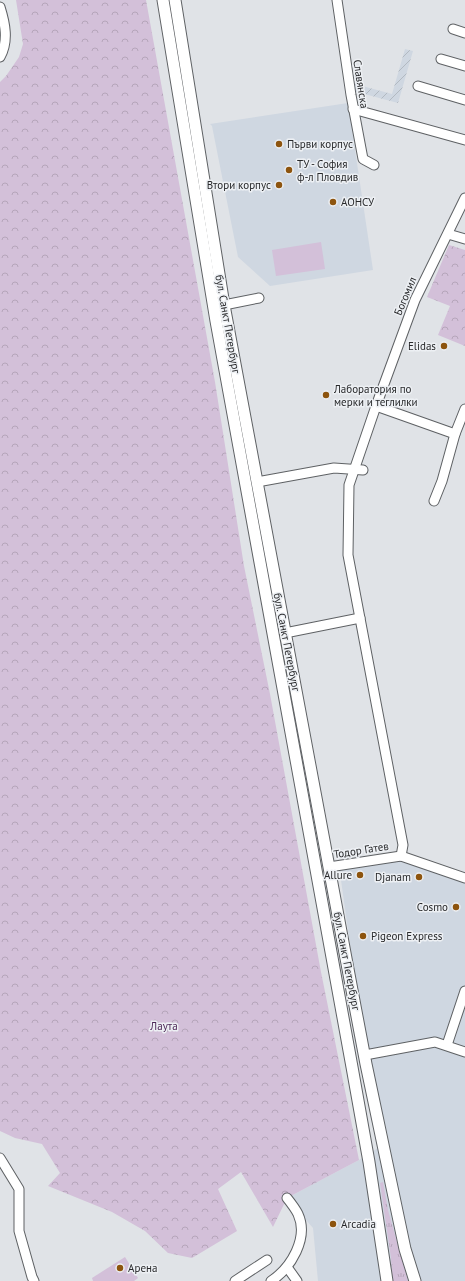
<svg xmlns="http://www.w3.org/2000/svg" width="465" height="1281" viewBox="0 0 465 1281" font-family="'PT Sans',sans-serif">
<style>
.built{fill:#cfd7e1}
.industrial{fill:url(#industrial-furrows)}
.grass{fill:url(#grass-tufts)}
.forest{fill:url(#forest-crowns)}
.pitch{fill:#d3c0d9}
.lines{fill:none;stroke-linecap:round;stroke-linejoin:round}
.minor-casing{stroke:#5e6164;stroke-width:11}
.major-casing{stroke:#5e6164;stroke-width:13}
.minor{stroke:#fff;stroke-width:9}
.major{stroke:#fff;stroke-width:11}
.poi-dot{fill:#8d540e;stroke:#edf0f4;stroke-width:1.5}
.labels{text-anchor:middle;stroke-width:3;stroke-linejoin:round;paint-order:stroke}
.street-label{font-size:11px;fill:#28292b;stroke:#edf0f4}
.poi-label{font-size:11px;fill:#28292b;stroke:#edf0f4;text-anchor:start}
.park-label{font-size:11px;fill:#4d2757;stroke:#edf0f4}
</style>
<defs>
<pattern id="industrial-furrows" width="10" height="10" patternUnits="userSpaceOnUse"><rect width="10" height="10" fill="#cfd7e1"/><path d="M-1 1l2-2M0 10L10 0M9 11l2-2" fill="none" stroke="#b2b9c1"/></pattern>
<pattern id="grass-tufts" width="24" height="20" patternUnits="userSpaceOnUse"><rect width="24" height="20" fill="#d3c0d9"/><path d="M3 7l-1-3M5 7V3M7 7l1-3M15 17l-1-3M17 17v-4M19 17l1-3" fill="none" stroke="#b5a5ba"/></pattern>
<pattern id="forest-crowns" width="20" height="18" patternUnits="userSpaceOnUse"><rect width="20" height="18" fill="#d3c0d9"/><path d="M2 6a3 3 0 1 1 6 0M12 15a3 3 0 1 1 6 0" fill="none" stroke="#b5a5ba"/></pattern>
</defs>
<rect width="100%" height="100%" fill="#e0e3e7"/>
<g class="built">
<path d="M 348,103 L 373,270 L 270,286 L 238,257 L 212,126 L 210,124 Z"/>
<path d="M 401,856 L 465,878 L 465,1281 L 318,1281 L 313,1228 L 287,1198 L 359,1160 L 389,1141 L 361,1022 L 339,866 Z"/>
</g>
<path class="industrial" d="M 405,49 L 413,51 L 398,103 L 353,91 L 355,84 L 392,94 Z"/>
<path class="grass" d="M 383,1182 L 388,1210 L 408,1281 L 392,1281 L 391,1258 L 380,1183 Z"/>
<g class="forest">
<path d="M 16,0 L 146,0 L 215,382 L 244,566 L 270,694 L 321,972 L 359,1160 L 287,1198 L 273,1227 L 241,1172 L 218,1189 L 237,1231 L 192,1258 L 168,1253 L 145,1231 L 112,1212 L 48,1186 L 60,1173 L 42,1144 L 15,1138 L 0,1131 L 0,82 L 6,76 L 19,57 L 23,44 Z"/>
<path d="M 449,245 L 465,250 L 465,346 L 438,335 L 450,306 L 427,297 Z"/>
</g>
<g class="pitch">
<path d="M 321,242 L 325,269 L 276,276 L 272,250 Z"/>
<path d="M 125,1257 L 138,1278 L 134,1281 L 93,1281 L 92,1278 Z"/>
</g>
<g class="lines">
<g class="minor-casing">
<g id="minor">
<path d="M 337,0 L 351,95 L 363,159 L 374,165"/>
<path d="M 0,7 C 5,23 9,41 0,57"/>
<path d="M 453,29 L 465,33"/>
<path d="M 441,59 L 465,66"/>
<path d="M 418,86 L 465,100"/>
<path d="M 353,109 L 465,140"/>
<path d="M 448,234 L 465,239"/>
<path d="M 219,306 L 259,298"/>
<path d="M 376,406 L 455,434"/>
<path d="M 257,482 L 334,468 L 363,470"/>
<path d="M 434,501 L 442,481 L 455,434 L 465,409"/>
<path d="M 285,633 L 360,618"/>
<path d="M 401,856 L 403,845 L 348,555 L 349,485 L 376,406 L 415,300 L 465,198"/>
<path d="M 329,867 L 401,856 L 465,878"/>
<path d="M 447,1045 L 465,991"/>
<path d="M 365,1055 L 435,1042 L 465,1052"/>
<path d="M 0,1158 L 19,1189 L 19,1231 L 32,1277 L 34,1281"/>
<path d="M 287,1267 L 297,1281"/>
<path d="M 235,1281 L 267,1260"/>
<path d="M 271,1281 C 291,1268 309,1238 298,1214 C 295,1208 291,1203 287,1198"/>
</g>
</g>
<g class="major-casing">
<g id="major">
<path d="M 163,0 L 216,321 L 352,1067 L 369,1162 L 387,1281"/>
<path d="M 175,0 L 224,305 L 348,969 L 366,1064 L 405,1249 L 415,1281"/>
</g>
</g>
<use href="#minor" class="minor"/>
<use href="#major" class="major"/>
</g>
<g class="poi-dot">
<circle cx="279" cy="144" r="4"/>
<circle cx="289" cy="170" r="4"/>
<circle cx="279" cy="185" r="4"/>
<circle cx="333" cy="202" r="4"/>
<circle cx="444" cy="346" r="4"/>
<circle cx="326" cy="395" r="4"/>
<circle cx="360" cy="875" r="4"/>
<circle cx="419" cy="877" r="4"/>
<circle cx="456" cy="907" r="4"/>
<circle cx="363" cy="936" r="4"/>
<circle cx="333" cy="1224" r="4"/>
<circle cx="120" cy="1268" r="4"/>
</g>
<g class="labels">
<g class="street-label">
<text transform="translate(361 84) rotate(81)" y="4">Славянска</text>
<text transform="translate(405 296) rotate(-67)" y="4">Богомил</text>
<text transform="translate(228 324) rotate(80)" y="4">бул. Санкт Петербург</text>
<text transform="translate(287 642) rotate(79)" y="4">бул. Санкт Петербург</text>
<text transform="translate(361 850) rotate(-9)" y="4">Тодор Гатев</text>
<text transform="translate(347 961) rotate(79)" y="4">бул. Санкт Петербург</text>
</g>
<g class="poi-label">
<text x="287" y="148">Първи корпус</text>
<text x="297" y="168">ТУ - София<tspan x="297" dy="13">ф-л Пловдив</tspan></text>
<text x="271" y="189" text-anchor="end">Втори корпус</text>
<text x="341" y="206">АОНСУ</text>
<text x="436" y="350" text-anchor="end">Elidas</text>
<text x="334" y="393">Лаборатория по<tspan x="334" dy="13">мерки и теглилки</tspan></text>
<text x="352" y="879" text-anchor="end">Allure</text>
<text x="411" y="881" text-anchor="end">Djanam</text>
<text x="448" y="911" text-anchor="end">Cosmo</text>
<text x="371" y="940">Pigeon Express</text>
<text x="341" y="1228">Arcadia</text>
<text x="128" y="1272">Арена</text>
</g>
<g class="park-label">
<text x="164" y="1030">Лаута</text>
</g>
</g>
</svg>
